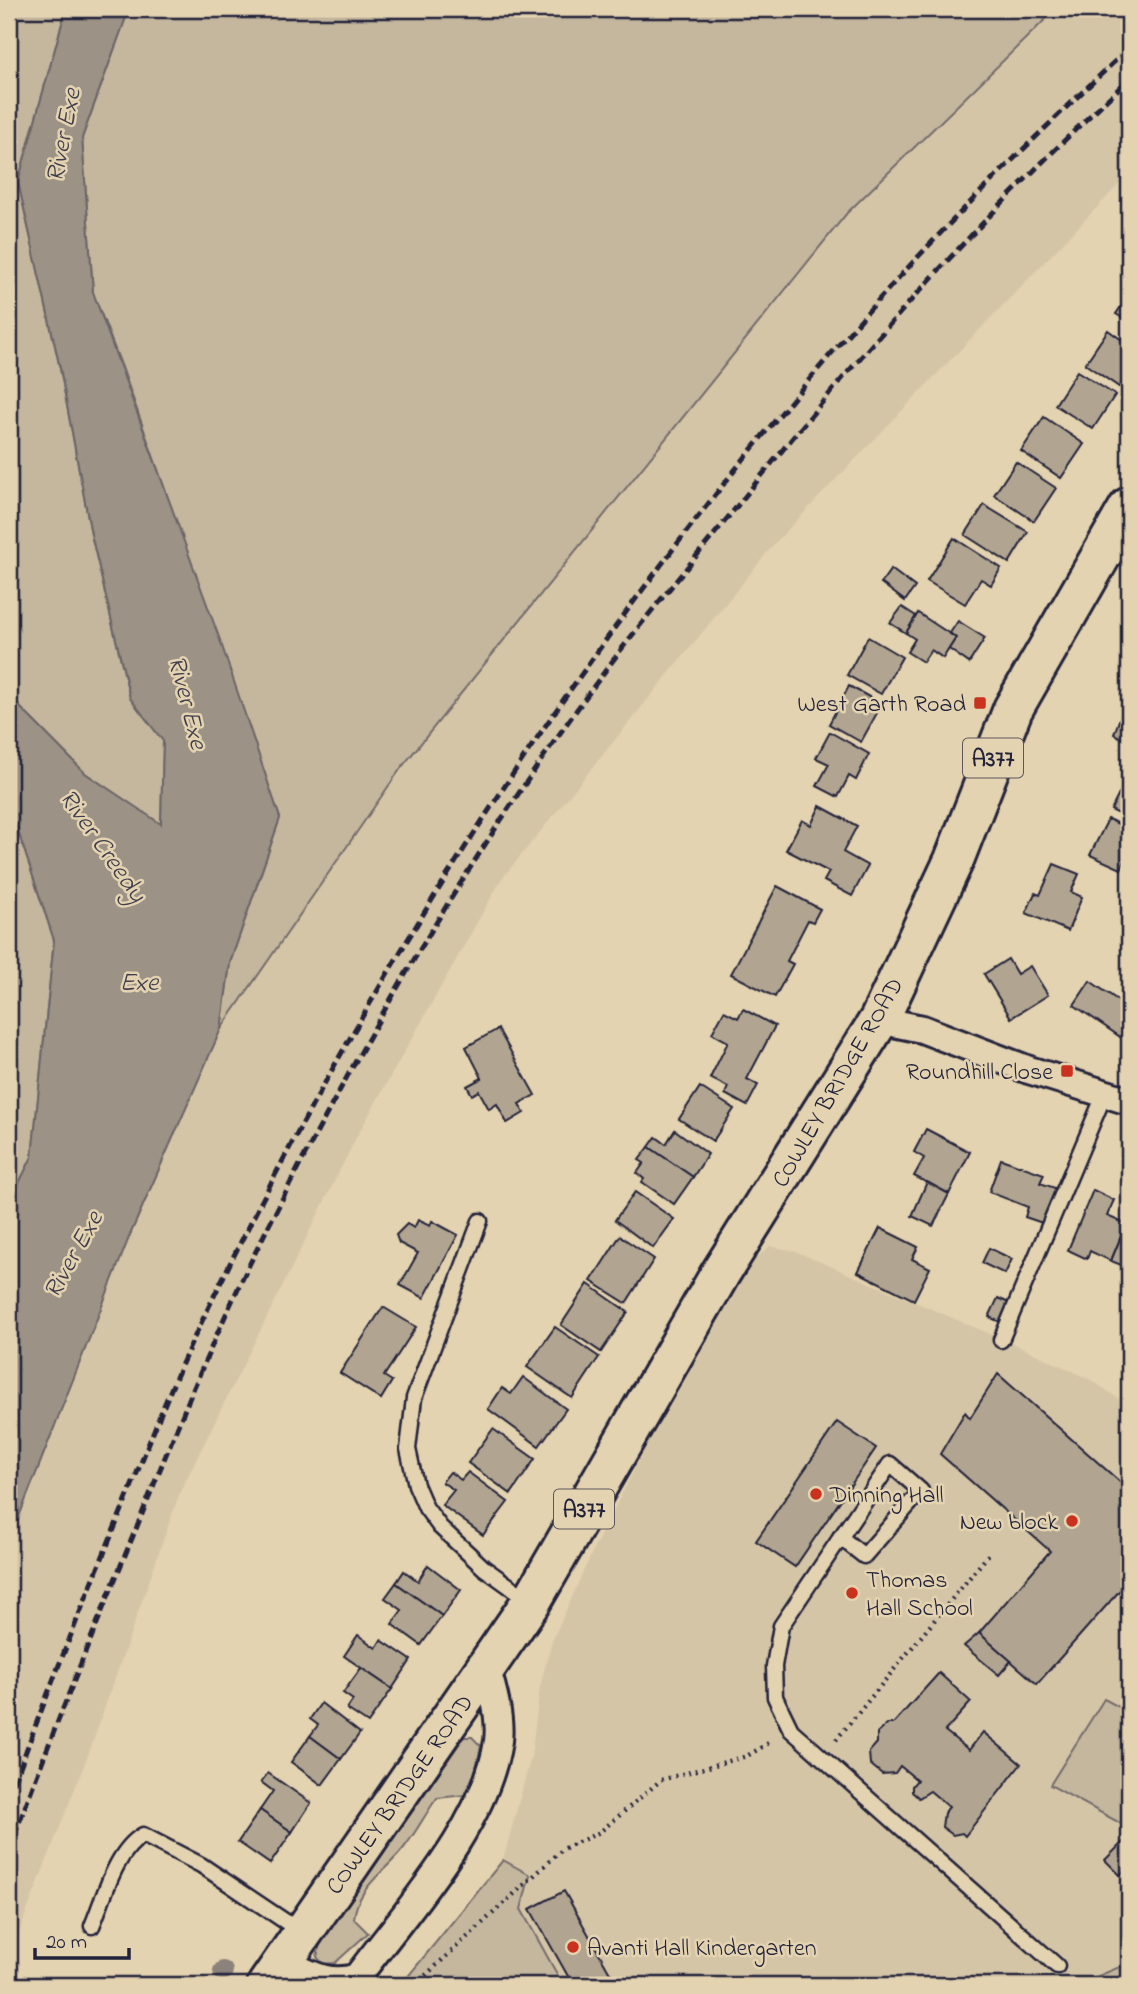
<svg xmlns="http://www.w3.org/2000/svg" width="1138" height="1994" viewBox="0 0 1138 1994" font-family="'Indie Flower',sans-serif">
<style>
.built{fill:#d5c5a7}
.green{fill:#c5b79d;stroke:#746c6c;stroke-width:2}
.water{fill:#9c9285;stroke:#6b6567;stroke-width:2}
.building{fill:#b1a591;stroke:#22223b;stroke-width:2}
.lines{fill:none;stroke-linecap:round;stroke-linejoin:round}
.lane-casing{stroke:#22223b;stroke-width:19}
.street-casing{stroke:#22223b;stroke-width:32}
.highway-casing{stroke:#22223b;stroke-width:44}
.path{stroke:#22223b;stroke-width:4.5;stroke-dasharray:2 5;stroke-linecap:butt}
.lane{stroke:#e4d3b0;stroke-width:14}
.street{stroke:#e4d3b0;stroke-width:26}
.highway{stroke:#e4d3b0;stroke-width:38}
.rail{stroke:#22223b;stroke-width:5;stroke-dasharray:10 5;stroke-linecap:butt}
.tree{fill:#8b827b}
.poi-dot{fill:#c8321e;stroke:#e4d3b0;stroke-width:2.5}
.labels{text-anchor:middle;stroke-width:5;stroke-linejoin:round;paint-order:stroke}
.shield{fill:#e4d3b0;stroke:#5c575e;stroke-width:2}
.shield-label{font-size:23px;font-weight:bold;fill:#22223b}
.poi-label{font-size:24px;fill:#22223b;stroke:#e4d3b0;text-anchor:end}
.street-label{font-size:24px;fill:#22223b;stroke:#e4d3b0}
.water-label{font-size:26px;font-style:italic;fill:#403e4e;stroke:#e4d3b0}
</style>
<rect width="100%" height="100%" fill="#e4d3b0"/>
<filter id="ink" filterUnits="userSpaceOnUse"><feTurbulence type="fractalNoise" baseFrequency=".0143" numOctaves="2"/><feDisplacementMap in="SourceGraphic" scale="14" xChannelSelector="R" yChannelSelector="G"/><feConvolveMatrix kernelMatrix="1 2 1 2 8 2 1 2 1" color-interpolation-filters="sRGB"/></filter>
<g filter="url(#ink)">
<g class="built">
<path d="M 1056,9 L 1129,9 L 1129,174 L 775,543 L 501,880 L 357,1136 L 180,1492 L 90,1750 L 9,1957 L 9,1542 L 130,1235 L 221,1029 L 401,768 L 847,213 Z"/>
<path d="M 770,1246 L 797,1252 L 1021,1347 L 1093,1381 L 1129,1406 L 1129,1985 L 401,1985 L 503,1860 L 531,1757 L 540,1686 L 552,1641 L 595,1546 L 732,1280 Z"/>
</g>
<g class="green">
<path d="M 9,9 L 66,9 L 18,182 L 60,368 L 91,534 L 130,698 L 163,741 L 161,825 L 85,773 L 9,696 Z"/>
<path d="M 129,9 L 1056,9 L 847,213 L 401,768 L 221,1029 L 230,963 L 280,818 L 122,367 L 93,293 L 82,138 Z"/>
<path d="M 9,820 L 17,828 L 54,940 L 32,1157 L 9,1203 Z"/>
<path d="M 1104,1699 L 1129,1712 L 1129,1828 L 1050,1785 Z"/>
<path d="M 464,1737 L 472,1737 L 481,1746 L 471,1790 L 465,1795 L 437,1798 C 425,1814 416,1833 403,1849 C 385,1872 357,1887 354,1919 L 368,1933 L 335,1963 L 323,1964 L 317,1957 L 320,1944 Z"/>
<path d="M 503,1860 L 530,1875 L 521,1909 L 563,1985 L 401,1985 Z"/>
<path d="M 1129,1963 L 1129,1985 L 1083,1985 L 1084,1982 Z"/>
</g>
<path class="water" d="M 66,9 L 129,9 L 82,138 L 93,292 L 220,640 L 280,818 L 230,963 L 221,1029 L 130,1235 L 9,1542 L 9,1203 L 32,1157 L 54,940 L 17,828 L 9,820 L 9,696 L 85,773 L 161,824 L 163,741 L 130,698 L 91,534 L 60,368 L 18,182 Z"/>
<g class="building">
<path d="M 1129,295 L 1129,322 L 1116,314 Z"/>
<path d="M 1108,330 L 1129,345 L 1129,372 L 1119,387 L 1085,364 Z"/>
<path d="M 1077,371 L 1115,395 L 1093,429 L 1055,405 Z"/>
<path d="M 1044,417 L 1084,444 L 1061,478 L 1021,451 Z"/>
<path d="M 1016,462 L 1056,488 L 1034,521 L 994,495 Z"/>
<path d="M 984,505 L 1028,532 L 1009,563 L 965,535 Z"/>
<path d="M 954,538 L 1001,568 L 991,585 L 981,579 L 965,604 L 927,581 Z"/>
<path d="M 891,569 L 915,587 L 905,601 L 881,583 Z"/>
<path d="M 902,607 L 916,616 L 906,633 L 890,623 Z"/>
<path d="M 918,613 L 956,638 L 943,658 L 931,650 L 923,662 L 907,652 L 915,639 L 906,633 Z"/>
<path d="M 958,621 L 985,638 L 969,663 L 949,649 L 956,638 L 950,633 Z"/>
<path d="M 868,637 L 902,657 L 881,694 L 847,675 Z"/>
<path d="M 849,686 L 882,704 L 861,742 L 829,724 Z"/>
<path d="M 1129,693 L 1129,742 L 1114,734 Z"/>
<path d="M 830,732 L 869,754 L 856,780 L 849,776 L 838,797 L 817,786 L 829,764 L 816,758 Z"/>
<path d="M 1129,774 L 1129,819 L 1111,810 Z"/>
<path d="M 820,806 L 857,826 L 843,852 L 868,866 L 852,896 L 824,881 L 829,872 L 786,850 L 802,820 L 811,825 Z"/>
<path d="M 1108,819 L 1129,829 L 1129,851 L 1121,869 L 1090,855 Z"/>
<path d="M 1054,864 L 1079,874 L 1071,892 L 1082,897 L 1068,931 L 1026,913 L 1035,893 L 1040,895 Z"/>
<path d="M 777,886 L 820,909 L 813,922 L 808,920 L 787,961 L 793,964 L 775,997 L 731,974 Z"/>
<path d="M 1008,959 L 1017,974 L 1030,966 L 1048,995 L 1011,1018 L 984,974 Z"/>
<path d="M 1090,981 L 1129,1008 L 1129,1043 L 1074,1005 Z"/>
<path d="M 743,1009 L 775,1026 L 747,1079 L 758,1085 L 747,1106 L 725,1094 L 728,1087 L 710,1078 L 728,1042 L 712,1033 L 724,1011 L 738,1018 Z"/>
<path d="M 498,1029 L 535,1095 L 519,1104 L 524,1113 L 507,1123 L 497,1104 L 489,1109 L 479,1091 L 472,1095 L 467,1086 L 482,1078 L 466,1047 Z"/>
<path d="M 700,1087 L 734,1109 L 713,1141 L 679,1119 Z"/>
<path d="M 926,1129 L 970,1152 L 949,1194 L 914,1176 L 924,1158 L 914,1152 Z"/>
<path d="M 675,1130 L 708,1154 L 693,1177 L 649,1147 L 656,1137 L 666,1144 Z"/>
<path d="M 649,1147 L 693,1177 L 674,1204 L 642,1182 L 644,1179 L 637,1173 L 644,1163 L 639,1160 Z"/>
<path d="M 1001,1159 L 1044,1174 L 1040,1183 L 1061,1190 L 1048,1225 L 1025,1217 L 1028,1207 L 989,1192 Z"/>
<path d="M 927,1182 L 949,1194 L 933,1226 L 912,1216 Z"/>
<path d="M 1093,1190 L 1114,1200 L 1107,1216 L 1126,1224 L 1111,1261 L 1090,1251 L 1087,1259 L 1068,1250 Z"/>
<path d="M 635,1192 L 674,1219 L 653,1248 L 615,1220 Z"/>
<path d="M 418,1220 L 430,1226 L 432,1221 L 458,1235 L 424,1298 L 400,1285 L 418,1253 L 399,1243 L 396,1235 L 407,1224 L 414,1228 Z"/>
<path d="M 1126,1224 L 1129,1226 L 1129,1268 L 1111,1261 Z"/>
<path d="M 880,1228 L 918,1247 L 912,1259 L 930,1268 L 914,1300 L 858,1272 Z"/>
<path d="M 620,1236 L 654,1259 L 626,1303 L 591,1281 Z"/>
<path d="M 989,1248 L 1012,1259 L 1005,1274 L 982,1263 Z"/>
<path d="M 588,1284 L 628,1312 L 601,1352 L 561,1325 Z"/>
<path d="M 998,1298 L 1011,1304 L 1002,1323 L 989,1317 Z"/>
<path d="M 383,1307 L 416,1327 L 384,1376 L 392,1381 L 381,1399 L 340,1373 Z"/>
<path d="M 555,1327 L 599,1357 L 572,1398 L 527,1367 Z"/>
<path d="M 998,1374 L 1129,1490 L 1129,1580 L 1037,1684 L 979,1633 L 1050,1551 L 940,1454 L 965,1412 L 970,1418 Z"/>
<path d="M 523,1377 L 566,1409 L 539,1446 L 488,1409 L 502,1388 L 511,1394 Z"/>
<path d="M 837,1422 L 876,1448 L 795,1567 L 756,1541 Z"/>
<path d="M 493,1429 L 535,1459 L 511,1494 L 468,1463 Z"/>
<path d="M 450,1472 L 461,1480 L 468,1472 L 508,1502 L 483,1535 L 442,1505 L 454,1490 L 442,1482 Z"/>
<path d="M 428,1565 L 461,1590 L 442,1616 L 396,1583 L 404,1571 L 418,1581 Z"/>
<path d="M 396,1583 L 442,1616 L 421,1645 L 392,1624 L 402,1610 L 385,1598 Z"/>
<path d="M 979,1633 L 1011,1661 L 999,1675 L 964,1646 Z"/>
<path d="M 358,1635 L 376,1648 L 381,1640 L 411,1660 L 392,1689 L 344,1656 Z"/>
<path d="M 361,1668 L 392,1689 L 368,1723 L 347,1709 L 353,1700 L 343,1693 Z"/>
<path d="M 939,1673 L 971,1702 L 945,1731 L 969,1750 L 983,1732 L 1021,1764 L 965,1836 L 962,1833 L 953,1835 L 942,1827 L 944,1813 L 949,1807 L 930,1791 L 919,1798 L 912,1792 L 912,1786 L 917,1780 L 900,1766 L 895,1773 L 882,1774 L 870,1764 L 869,1752 L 877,1743 L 877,1733 L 887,1724 L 893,1724 Z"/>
<path d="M 321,1703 L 360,1733 L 341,1759 L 310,1736 L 318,1725 L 310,1719 Z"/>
<path d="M 310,1736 L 341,1759 L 322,1785 L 291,1762 Z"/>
<path d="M 268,1773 L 311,1803 L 292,1832 L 260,1810 L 273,1791 L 261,1782 Z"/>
<path d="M 260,1810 L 292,1832 L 270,1864 L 238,1842 Z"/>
<path d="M 1126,1839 L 1129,1842 L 1129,1865 L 1120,1875 L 1105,1860 Z"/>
<path d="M 564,1891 L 617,1985 L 573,1985 L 530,1909 Z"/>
</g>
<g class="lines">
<g class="lane-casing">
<g id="lane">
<path d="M 480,1221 L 414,1398 L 408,1449 L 416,1485 L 426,1508 L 440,1527 L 484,1568 L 530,1601"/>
<path d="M 1001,1340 L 1105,1093"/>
<path d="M 840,1537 L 864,1556 L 921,1491 L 890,1464 L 781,1626 L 774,1666 L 775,1697 L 791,1730 L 1057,1966"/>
<path d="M 92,1926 C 104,1898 115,1851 143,1835 L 201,1865 L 301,1932"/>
</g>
</g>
<g class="street-casing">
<g id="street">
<path d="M 879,1020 L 922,1029 L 1029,1070 L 1129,1101"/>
<path d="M 282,1961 C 308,1973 329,1987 357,1977 C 407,1910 486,1824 498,1741 C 501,1718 493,1689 486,1668"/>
</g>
</g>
<g class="highway-casing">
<path id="highway" d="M 267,1985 L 531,1602 L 720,1274 L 879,1020 L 954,860 L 1013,709 L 1129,507"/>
</g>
<g class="path">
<path d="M 836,1740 L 989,1554"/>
<path d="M 415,1985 L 563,1849 L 600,1832 L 661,1780 L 747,1756 L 772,1741"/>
</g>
<use href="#lane" class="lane"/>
<use href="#street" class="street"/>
<use href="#highway" class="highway"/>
<g class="rail">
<path d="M 9,1797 C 46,1695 87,1594 129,1493 C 147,1448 165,1401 185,1357 C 350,1004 562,671 814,374 C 911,258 1019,151 1129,48"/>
<path d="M 9,1850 C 49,1741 93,1632 138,1524 C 175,1432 212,1340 256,1251 C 360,1042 480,836 620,651 C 657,603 696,557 734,510 C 855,358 986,211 1129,79"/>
</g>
</g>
<circle class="tree" cx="223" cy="1971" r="10"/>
</g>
<g class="poi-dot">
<rect x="973" y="696" width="14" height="14" rx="3.5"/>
<rect x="1060" y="1064" width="14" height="14" rx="3.5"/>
<circle cx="816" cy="1494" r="7"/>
<circle cx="1072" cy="1521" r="7"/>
<circle cx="852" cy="1593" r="7"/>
<circle cx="573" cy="1947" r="7"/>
</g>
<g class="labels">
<g class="shield">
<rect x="963" y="738.5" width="60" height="39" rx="5"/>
<rect x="554" y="1489.5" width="60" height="39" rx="5"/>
</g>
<g class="shield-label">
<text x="993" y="766">A377</text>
<text x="584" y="1517">A377</text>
</g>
<g class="poi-label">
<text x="966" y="711">West Garth Road</text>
<text x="1053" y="1079">Roundhill Close</text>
<text x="830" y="1502" text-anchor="start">Dinning Hall</text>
<text x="1058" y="1529">New block</text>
<text x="866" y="1587" text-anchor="start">Thomas<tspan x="866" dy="28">Hall School</tspan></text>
<text x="587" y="1955" text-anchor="start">Avanti Hall Kindergarten</text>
</g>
<g class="street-label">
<text transform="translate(837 1082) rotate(-60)" y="8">COWLEY BRIDGE ROAD</text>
<text transform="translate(399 1794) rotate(-55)" y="8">COWLEY BRIDGE ROAD</text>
</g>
<g class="water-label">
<text transform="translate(62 135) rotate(-79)" y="9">River Exe</text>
<text transform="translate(189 702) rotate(76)" y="9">River Exe</text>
<text transform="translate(104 845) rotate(55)" y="9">River Creedy</text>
<text x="139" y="990">Exe</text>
<text transform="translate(72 1254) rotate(-61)" y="9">River Exe</text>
</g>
</g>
<rect width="1138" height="1994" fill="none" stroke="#e4d3b0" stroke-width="35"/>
<rect x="18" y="18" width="1103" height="1959" fill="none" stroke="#22223b" stroke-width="2.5" filter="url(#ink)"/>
<path d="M35 1948v10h94v-10" fill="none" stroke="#22223b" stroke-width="3.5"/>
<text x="46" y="1948" font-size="21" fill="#22223b" stroke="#e4d3b0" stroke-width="5" paint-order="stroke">20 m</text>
</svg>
